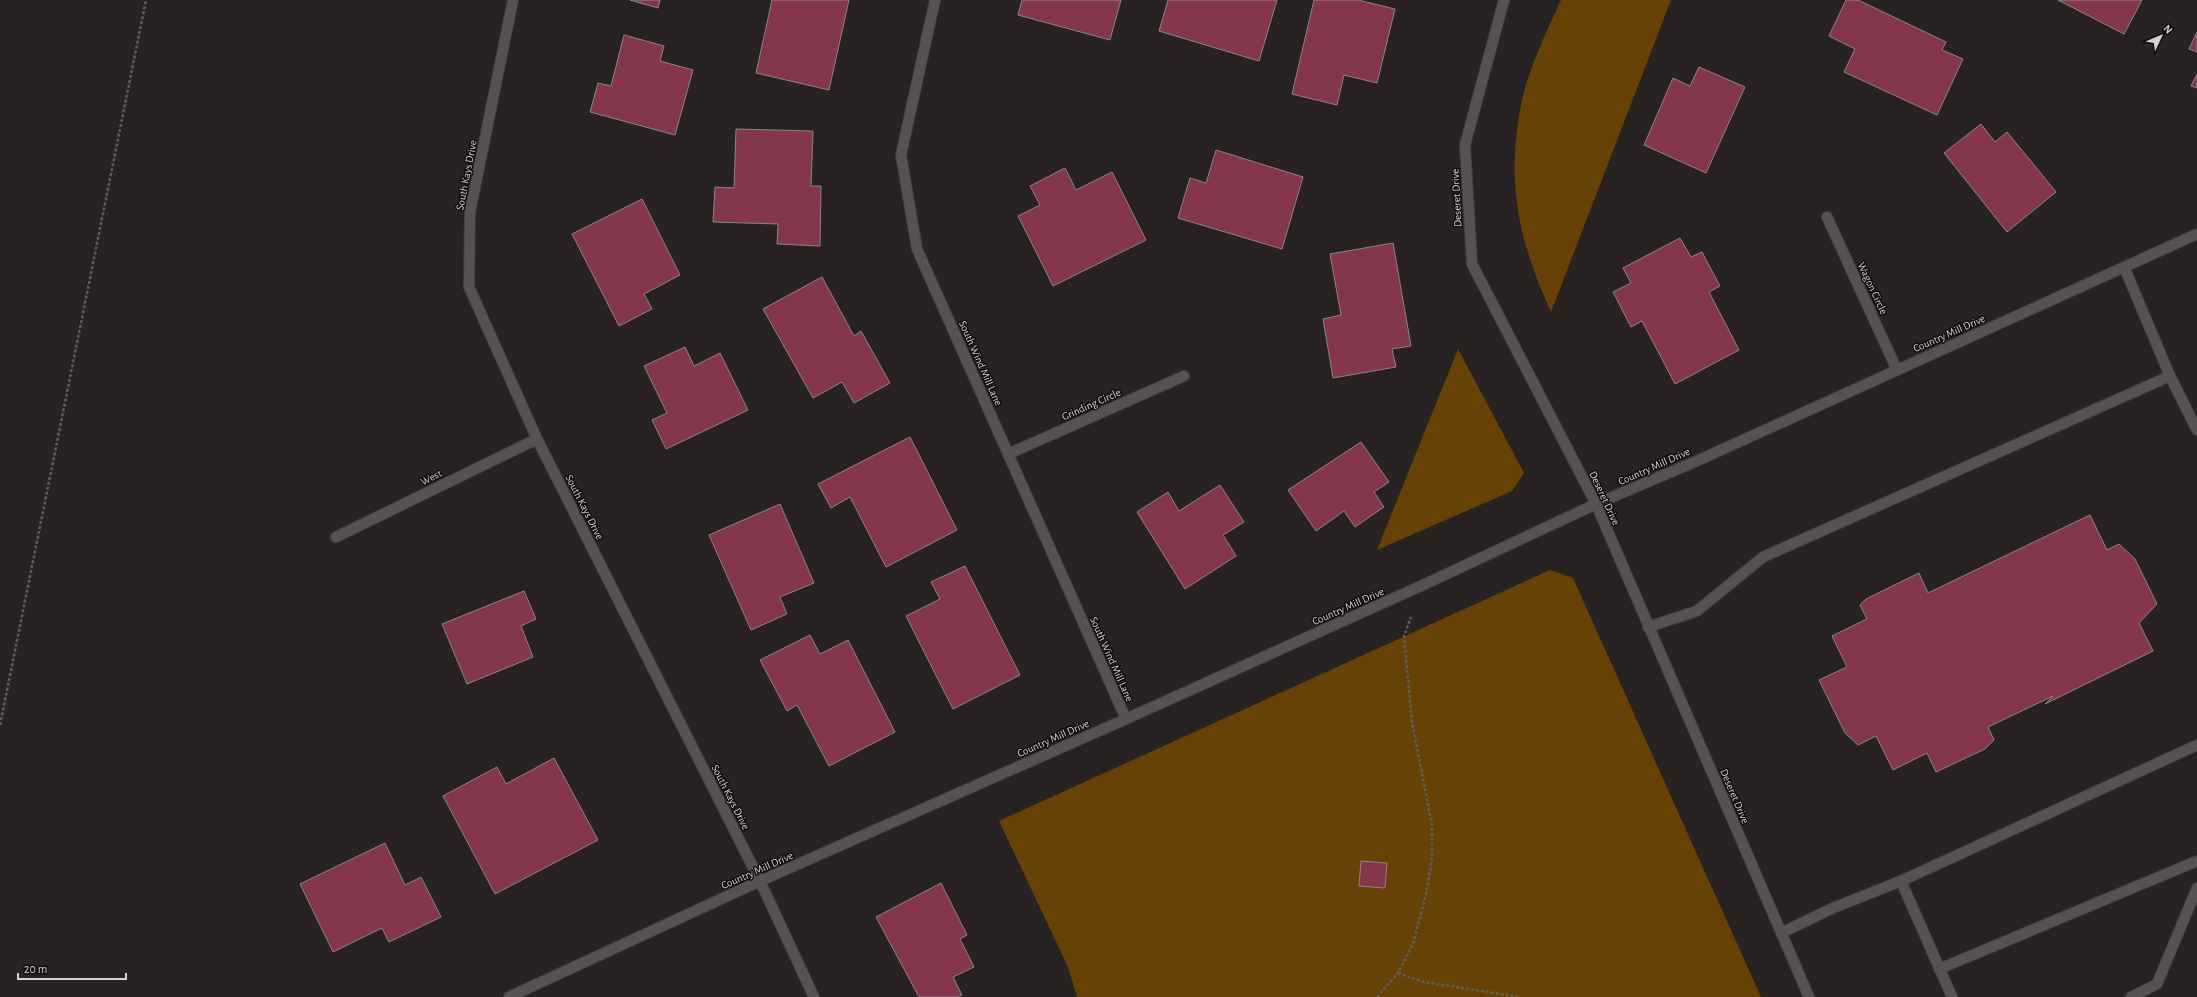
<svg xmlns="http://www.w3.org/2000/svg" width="2197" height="997" viewBox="0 0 2197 997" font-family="'Alegreya Sans',sans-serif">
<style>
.green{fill:#664206}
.building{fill:#84374c;stroke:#8b8586}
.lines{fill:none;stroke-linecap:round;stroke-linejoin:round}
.lane-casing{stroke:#433f3f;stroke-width:12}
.street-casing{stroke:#433f3f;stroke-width:12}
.secondary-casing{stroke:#433f3f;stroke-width:12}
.path{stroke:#615d5c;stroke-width:2.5;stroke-dasharray:3 2;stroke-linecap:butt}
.lane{stroke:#575251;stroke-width:10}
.street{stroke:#575251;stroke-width:10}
.secondary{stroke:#575251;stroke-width:10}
.labels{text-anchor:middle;stroke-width:3;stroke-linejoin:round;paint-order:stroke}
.street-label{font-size:11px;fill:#d4d1d1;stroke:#0f0d0d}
</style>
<rect width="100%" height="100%" fill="#282322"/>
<g class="green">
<path d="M 1561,0 L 1671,0 L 1551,312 C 1517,237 1505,178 1523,96 C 1530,65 1548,29 1561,0 Z"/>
<path d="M 1458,349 L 1524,473 L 1512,491 L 1377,550 Z"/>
<path d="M 1550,570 L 1573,578 L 1761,997 L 1077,997 L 1068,967 L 999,821 Z"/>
</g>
<g class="building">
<path d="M 630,0 L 660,0 L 658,8 Z"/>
<path d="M 772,0 L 849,0 L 829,90 L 756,73 Z"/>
<path d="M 1022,0 L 1121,0 L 1110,40 L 1018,15 Z"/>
<path d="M 1168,0 L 1277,0 L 1259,61 L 1159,31 Z"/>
<path d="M 1314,0 L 1358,0 L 1395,9 L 1377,83 L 1344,75 L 1337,105 L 1292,94 Z"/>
<path d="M 1846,0 L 1858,0 L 1946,42 L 1942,50 L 1963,59 L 1937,115 L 1844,72 L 1855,49 L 1829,36 Z"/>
<path d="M 2058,0 L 2142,0 L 2124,34 Z"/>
<path d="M 2197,32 L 2197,52 L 2189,49 Z"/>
<path d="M 624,35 L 664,46 L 660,61 L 693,70 L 675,135 L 590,112 L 598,83 L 611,86 Z"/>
<path d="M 1699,67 L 1745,87 L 1706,173 L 1644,145 L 1673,78 L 1690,86 Z"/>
<path d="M 2197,74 L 2197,88 L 2191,86 Z"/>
<path d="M 1981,124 L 1995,142 L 2007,132 L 2056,192 L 2007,232 L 1944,153 Z"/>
<path d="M 736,129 L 813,131 L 811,186 L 821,186 L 820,246 L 777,244 L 778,224 L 713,222 L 715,187 L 734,188 Z"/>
<path d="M 1216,150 L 1303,177 L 1282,249 L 1178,218 L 1190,178 L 1206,183 Z"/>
<path d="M 1065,168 L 1076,190 L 1112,172 L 1146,240 L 1053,286 L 1018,216 L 1040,205 L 1030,186 Z"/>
<path d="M 642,199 L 680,275 L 644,294 L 652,309 L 619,326 L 572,234 Z"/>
<path d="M 1680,238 L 1691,257 L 1702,252 L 1720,286 L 1709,292 L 1739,350 L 1675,384 L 1642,321 L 1631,327 L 1613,292 L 1631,283 L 1623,268 Z"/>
<path d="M 1393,243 L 1411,346 L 1392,349 L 1396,367 L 1333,378 L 1323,319 L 1341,315 L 1330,254 Z"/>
<path d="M 822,277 L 854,336 L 861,331 L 890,383 L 854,403 L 842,382 L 813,398 L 763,309 Z"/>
<path d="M 685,347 L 694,366 L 720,353 L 748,410 L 666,449 L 652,420 L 667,413 L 644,366 Z"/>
<path d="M 910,437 L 957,530 L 886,567 L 850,497 L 831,508 L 818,484 Z"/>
<path d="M 1361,442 L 1389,482 L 1374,492 L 1384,507 L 1355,527 L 1344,511 L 1316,531 L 1288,490 Z"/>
<path d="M 1220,485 L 1244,522 L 1223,535 L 1236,556 L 1185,589 L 1137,512 L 1168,492 L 1179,511 Z"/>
<path d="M 780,504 L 814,583 L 780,597 L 787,614 L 751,630 L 709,535 Z"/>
<path d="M 2090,515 L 2107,550 L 2119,544 L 2135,559 L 2157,604 L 2139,623 L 2153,651 L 2045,704 L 2053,696 L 1988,727 L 1994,740 L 1985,749 L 1936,772 L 1927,753 L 1893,770 L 1876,736 L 1858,745 L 1845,733 L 1819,680 L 1847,667 L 1832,636 L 1867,619 L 1860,605 L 1866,599 L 1919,573 L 1928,593 Z"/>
<path d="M 965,566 L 1020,675 L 953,709 L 906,616 L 940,599 L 931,582 Z"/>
<path d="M 524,591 L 536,619 L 521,626 L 533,657 L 467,684 L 442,624 Z"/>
<path d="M 810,635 L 820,654 L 848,640 L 895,732 L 829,766 L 797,705 L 787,711 L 760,660 Z"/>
<path d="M 554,758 L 598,840 L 495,894 L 443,796 L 497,767 L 506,784 Z"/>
<path d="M 385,843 L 405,885 L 421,877 L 441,917 L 389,942 L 382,928 L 333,952 L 300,884 Z"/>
<path d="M 1361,861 L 1387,863 L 1385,888 L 1359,886 Z"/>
<path d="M 941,883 L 967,935 L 960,939 L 974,967 L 953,977 L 962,995 L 957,997 L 919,997 L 876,917 Z"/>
</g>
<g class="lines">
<g class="lane-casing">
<g id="lane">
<path d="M 2124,267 L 2170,376 L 2197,430"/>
<path d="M 1648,627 L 1697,611 L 1763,557 L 2170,376"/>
<path d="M 1901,881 L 1952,997"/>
<path d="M 1781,933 L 1833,908 L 1901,881 L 2197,745"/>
<path d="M 1939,969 L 2197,861"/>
<path d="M 2131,997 L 2157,984 L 2197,888"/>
</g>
</g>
<g class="street-casing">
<g id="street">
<path d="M 513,0 L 470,212 L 469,287 L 537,439 L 760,881 L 814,997"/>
<path d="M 935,0 L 901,155 L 917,249 L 1126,719"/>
<path d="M 1827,217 L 1897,370"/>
<path d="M 1008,454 L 1184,376"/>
<path d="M 336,537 L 537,439"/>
<path d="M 509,997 L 760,881 L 1126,719 L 1423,585 L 1596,504 L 1699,460 L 2197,234"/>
</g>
</g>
<g class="secondary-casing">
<path id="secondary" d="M 1504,0 L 1465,145 L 1472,264 L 1596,504 L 1809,997"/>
</g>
<g class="path">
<path d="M 0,725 L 146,0"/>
<path d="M 1398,973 L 1424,982 L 1519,997"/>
<path d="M 1377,997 L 1398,973 L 1413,944 L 1426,894 L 1432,859 L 1432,825 L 1412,722 L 1404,636 L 1411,617"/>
</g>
<use href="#lane" class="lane"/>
<use href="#street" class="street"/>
<use href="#secondary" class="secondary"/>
</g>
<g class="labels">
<g class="street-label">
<text transform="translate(466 175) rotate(-79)" y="4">South Kays Drive</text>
<text transform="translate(1456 198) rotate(-93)" y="4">Deseret Drive</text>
<text transform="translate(1873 288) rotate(65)" y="4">Wagon Circle</text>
<text transform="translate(1949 333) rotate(-24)" y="4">Country Mill Drive</text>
<text transform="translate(981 363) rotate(66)" y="4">South Wind Mill Lane</text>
<text transform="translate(1091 404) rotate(-24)" y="4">Grinding Circle</text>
<text transform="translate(1654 466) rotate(-24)" y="4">Country Mill Drive</text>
<text transform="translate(431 477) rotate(-26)" y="4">West</text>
<text transform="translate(1605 498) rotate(65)" y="4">Deseret Drive</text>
<text transform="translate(585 507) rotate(63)" y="4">South Kays Drive</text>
<text transform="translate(1348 606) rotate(-24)" y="4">Country Mill Drive</text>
<text transform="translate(1112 659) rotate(66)" y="4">South Wind Mill Lane</text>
<text transform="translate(1053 738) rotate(-24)" y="4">Country Mill Drive</text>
<text transform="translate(1735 796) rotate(67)" y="4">Deseret Drive</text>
<text transform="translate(731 797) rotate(63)" y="4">South Kays Drive</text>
<text transform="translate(757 870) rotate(-24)" y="4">Country Mill Drive</text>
</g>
</g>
<g transform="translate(2161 36) rotate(46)" stroke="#0f0d0d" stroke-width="3" paint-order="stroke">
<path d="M0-3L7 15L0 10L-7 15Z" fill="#d4d1d1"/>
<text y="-6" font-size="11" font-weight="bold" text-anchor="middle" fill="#d4d1d1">N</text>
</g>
<path d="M18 973v6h108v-6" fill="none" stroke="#d4d1d1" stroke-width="2"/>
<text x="24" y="973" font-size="12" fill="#d4d1d1" stroke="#0f0d0d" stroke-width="3" paint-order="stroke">20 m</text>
</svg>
